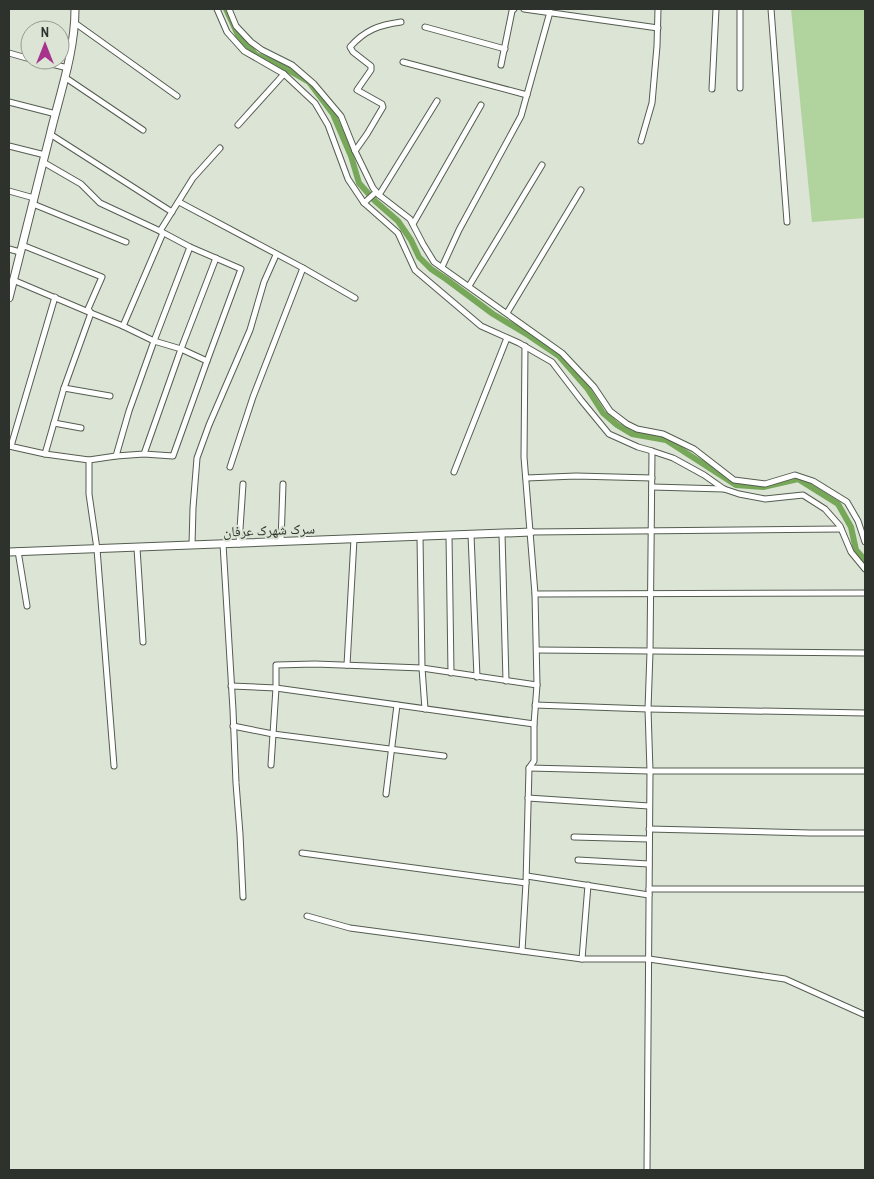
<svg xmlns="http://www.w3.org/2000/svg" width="874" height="1179" viewBox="0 0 874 1179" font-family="'Archivo Narrow','Noto Naskh Arabic',sans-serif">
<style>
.green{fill:#b1d39e}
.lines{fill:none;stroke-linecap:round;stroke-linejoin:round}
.canal{stroke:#77a758;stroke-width:6}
.minor-casing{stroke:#545d50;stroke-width:7}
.tertiary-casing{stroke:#545d50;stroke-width:9}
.minor{stroke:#fff;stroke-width:5}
.tertiary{stroke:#fff;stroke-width:7}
.labels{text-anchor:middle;stroke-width:4;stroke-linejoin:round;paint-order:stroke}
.street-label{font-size:14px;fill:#2e322c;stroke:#dbe4d5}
</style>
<rect width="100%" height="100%" fill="#dbe4d5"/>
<path class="green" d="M 791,9 L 865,9 L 865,218 L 812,222 Z"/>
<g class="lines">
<path class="canal" d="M 226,9 L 238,35 L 256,55 L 278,64 L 309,82 L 333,114 L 351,156 L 359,183 L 375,201 L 398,221 L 411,240 L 419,257 L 431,269 L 446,279 L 493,314 L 528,335 L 559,356 L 587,388 L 603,413 L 617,425 L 632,434 L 666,440 L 736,485 L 763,487 L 798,479 L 838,504 L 851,527 L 856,550 L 865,560"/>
<g class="minor-casing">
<g id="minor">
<path d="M 217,9 L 227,32 L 244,51 L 284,74 L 315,103 L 328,125 L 348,179 L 364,203 L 398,233 L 415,270 L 481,326 L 519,343 L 552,362 L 581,400 L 609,434 L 638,447 L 652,451 L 673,458 L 704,475 L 724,489 L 739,494 L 765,499 L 803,495 L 825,509 L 840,526 L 851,552 L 865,569"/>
<path d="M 229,9 L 236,26 L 251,42 L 262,50 L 292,65 L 314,84 L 341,116 L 355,151 L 373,188 L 379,195 L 410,219 L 423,244 L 434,262 L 562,353 L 594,387 L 610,411 L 627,424 L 637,429 L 663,434 L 694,449 L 734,480 L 765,484 L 795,475 L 813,481 L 847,502 L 858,521 L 865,542"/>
<path d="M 524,9 L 658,28"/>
<path d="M 740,9 L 740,88"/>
<path d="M 771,9 L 787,222"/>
<path d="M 75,23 L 177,96"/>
<path d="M 425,27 L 505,49"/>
<path d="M 9,53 L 30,59"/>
<path d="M 35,60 L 68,68"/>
<path d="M 403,62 L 527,95"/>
<path d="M 501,65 L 512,11 L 514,9"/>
<path d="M 66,78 L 143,130"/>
<path d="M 712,89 L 716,9"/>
<path d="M 9,102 L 56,114"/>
<path d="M 238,125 L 284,74"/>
<path d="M 50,134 L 172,212"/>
<path d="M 641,141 L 652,103 L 657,46 L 658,9"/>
<path d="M 9,146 L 45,155"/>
<path d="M 355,151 L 367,134 L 383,107 L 382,104 L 357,90 L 371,70 L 371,66 L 353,52 L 350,47 C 365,30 379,25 401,22"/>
<path d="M 43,162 L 81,184 L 100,203 L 160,231 L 190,247 L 241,269 L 207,361"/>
<path d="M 9,191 L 34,198"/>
<path d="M 379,195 L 437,101"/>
<path d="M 179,202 L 303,268 L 355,298"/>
<path d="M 364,203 L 376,192"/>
<path d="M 33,204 L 126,242"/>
<path d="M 413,224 L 481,105"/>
<path d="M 160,231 L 193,178 L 220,148"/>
<path d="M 22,245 L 102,277 L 88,309 L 91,313 L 123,326 L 154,341 L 129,411 L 116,456 L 89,460 L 45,454"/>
<path d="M 9,249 L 20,252"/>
<path d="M 442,267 L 459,230 L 521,116 L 550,12"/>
<path d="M 469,286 L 542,165"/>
<path d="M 507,313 L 581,190"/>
<path d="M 123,326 L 163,233"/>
<path d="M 64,388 L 110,396"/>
<path d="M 54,423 L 81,428"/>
<path d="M 9,446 L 45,454 L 64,388 L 91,313 L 13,280"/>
<path d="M 11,446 L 55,297"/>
<path d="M 144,454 L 173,456 L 207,361 L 181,349 L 216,258"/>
<path d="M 116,456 L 144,454 L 181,349 L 154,341 L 190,247"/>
<path d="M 89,460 L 89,494 L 97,549 L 114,766"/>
<path d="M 230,467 L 253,397 L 303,268"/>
<path d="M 454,472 L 507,338"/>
<path d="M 526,478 L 576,476 L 652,478"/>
<path d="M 652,487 L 724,489"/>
<path d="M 531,532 L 841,529"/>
<path d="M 502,534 L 506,681"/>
<path d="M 471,535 L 477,677"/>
<path d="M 449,536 L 451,673"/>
<path d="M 420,537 L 422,668 L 425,709"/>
<path d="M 281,542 L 283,484"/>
<path d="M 223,544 L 233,710 L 236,783 L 240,834 L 243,897"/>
<path d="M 239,544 L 243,484"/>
<path d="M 192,545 L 193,508 L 197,458 L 209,425 L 250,330 L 264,282 L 276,255"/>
<path d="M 137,548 L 143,642"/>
<path d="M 18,551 L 27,606"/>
<path d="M 535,594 L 865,593"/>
<path d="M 537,650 L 865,653"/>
<path d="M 347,665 L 354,539"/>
<path d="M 231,686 L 276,688 L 534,724"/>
<path d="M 535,705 L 648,709 L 865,713"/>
<path d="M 233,726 L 273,734 L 444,756"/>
<path d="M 271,765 L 276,688 L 276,665 L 315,664 L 422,668 L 537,685"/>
<path d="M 529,768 L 650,771 L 865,771"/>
<path d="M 386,794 L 397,705"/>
<path d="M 528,798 L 649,806"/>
<path d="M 649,829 L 810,833 L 865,833"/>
<path d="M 574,837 L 649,839"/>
<path d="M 302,853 L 526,883"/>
<path d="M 578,860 L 649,864"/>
<path d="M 527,876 L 649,895"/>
<path d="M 649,889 L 865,889"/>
<path d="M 307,916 L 350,928 L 582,959 L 649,959 L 785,979 L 865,1015"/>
<path d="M 522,951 L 526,883 L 529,768 L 534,761 L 534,724 L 537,685 L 535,594 L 524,457 L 525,346"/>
<path d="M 582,959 L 588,885"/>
<path d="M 647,1170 L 650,771 L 648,709 L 650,652 L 652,451"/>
</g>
</g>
<g class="tertiary-casing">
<g id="tertiary">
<path d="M 9,298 C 23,243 36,189 50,135 C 60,93 75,52 75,9"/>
<path d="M 9,552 L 531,532"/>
</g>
</g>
<use href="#minor" class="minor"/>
<use href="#tertiary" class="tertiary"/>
</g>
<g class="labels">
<g class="street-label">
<text transform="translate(269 530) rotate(-2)" y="5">سرک شهرک عرفان</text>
</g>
</g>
<rect width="874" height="1179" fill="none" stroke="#2e322c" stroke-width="20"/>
<g transform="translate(45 45)"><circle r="24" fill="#dbe4d5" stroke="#969d91"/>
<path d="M0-4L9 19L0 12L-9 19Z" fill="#a8338c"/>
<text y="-8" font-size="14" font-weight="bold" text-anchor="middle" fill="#2e322c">N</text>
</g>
</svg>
